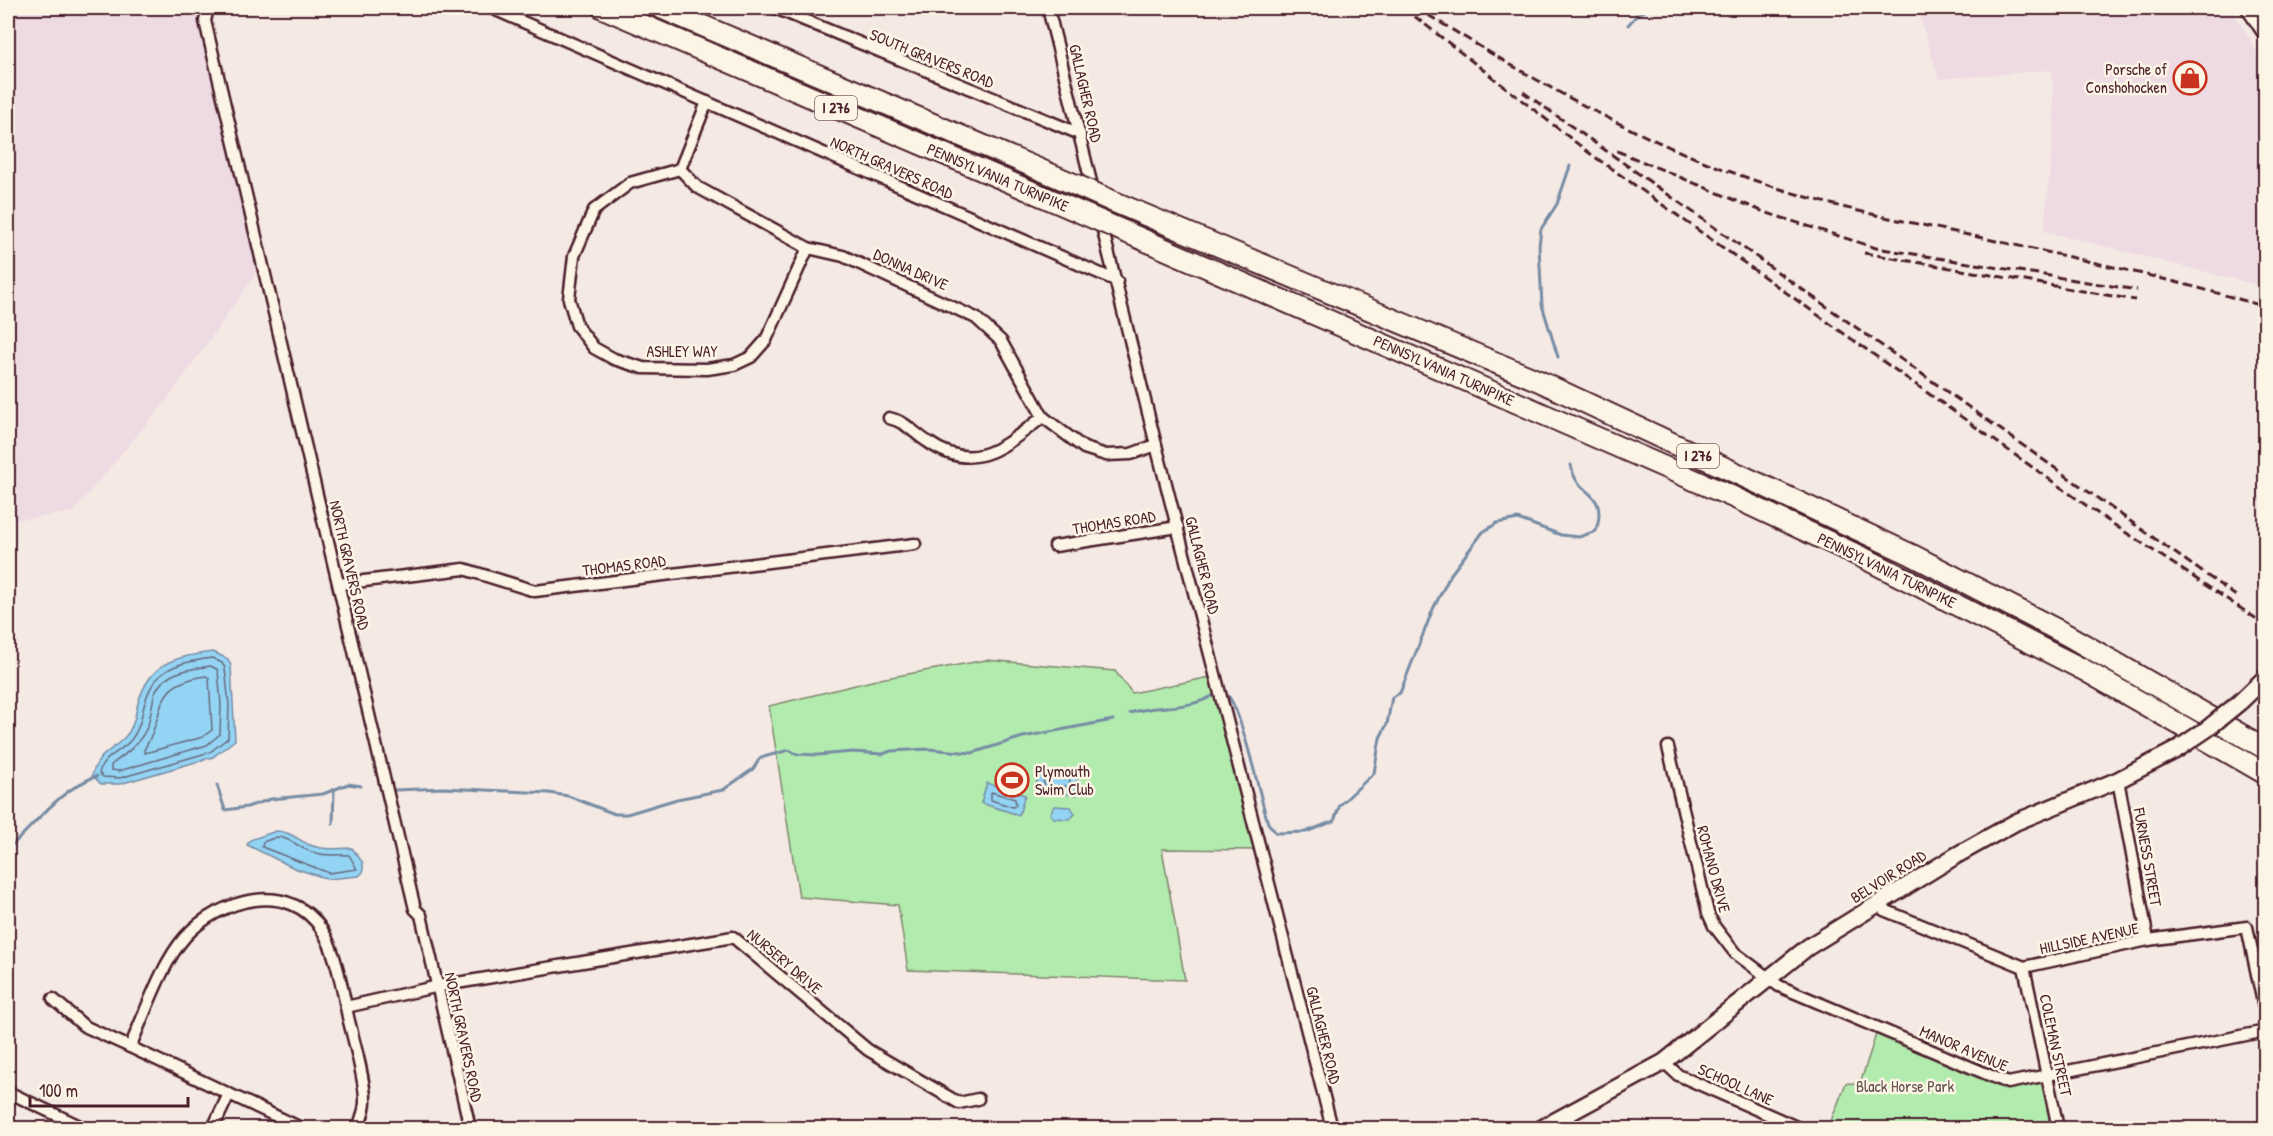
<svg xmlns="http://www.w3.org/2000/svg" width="2273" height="1136" viewBox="0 0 2273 1136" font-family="'Patrick Hand',sans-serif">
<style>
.built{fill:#eddae3}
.green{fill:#b2ebae;stroke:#7e856c;stroke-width:1.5}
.water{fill:#93d4f4;stroke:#768ca4;stroke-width:1.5}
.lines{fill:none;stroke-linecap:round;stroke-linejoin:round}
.shore{stroke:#67677b;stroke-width:1.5}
.stream{stroke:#768ca4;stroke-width:3}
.street-casing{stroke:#4a1f2b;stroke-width:15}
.secondary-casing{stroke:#4a1f2b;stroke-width:20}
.primary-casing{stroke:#4a1f2b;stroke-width:21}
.highway-casing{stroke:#4a1f2b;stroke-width:24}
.street{stroke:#fcf5e5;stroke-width:10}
.secondary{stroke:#fcf5e5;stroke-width:15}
.primary{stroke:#fcf5e5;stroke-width:16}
.highway{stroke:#fcf5e5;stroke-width:20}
.rail{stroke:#4a1f2b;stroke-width:3;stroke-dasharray:9 4.5;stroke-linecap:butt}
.secondary-bridge-casing{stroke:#4a1f2b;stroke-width:20;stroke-linecap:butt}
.highway-bridge-casing{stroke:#4a1f2b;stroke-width:24;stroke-linecap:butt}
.secondary-bridge{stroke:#fcf5e5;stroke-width:15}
.highway-bridge{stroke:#fcf5e5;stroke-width:20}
.labels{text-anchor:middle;stroke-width:5;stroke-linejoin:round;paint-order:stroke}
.shield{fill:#fcf5e5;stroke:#7f5f63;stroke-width:1.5}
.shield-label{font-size:15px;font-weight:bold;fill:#4a1f2b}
.street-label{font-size:16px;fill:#4a1f2b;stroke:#fcf5e5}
.poi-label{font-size:16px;fill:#4a1f2b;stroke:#fcf5e5;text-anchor:end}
.park-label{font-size:16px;fill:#64524c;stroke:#fcf5e5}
</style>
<rect width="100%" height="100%" fill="#f5e9e4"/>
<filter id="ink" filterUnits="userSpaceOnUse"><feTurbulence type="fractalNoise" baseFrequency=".0167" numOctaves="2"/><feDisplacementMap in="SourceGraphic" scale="12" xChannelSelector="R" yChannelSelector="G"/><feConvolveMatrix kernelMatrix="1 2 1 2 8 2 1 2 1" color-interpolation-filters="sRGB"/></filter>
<g filter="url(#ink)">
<g class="built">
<path d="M 8,8 L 208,8 L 205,22 L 263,264 L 169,397 L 73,512 L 8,521 Z"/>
<path d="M 1917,8 L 2231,8 L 2265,65 L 2265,287 L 2044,231 L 2054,127 L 2052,70 L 1939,79 Z"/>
</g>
<g class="green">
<path d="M 986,660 L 1115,671 L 1132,693 L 1216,676 L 1260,850 L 1162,849 L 1185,980 L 908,970 L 898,905 L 799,897 L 769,706 L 880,679 Z"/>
<path d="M 1878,1028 L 2007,1083 L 2047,1075 L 2058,1128 L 1828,1128 L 1846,1083 L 1860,1084 Z"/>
</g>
<g class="water">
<path d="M 213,652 L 228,659 L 231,666 L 235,740 L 213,757 L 120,784 L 101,784 L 92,775 C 99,752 110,753 125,737 C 134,728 135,715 138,703 C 150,662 175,657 213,652 Z"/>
<path d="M 1038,771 L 1078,774 L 1076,795 L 1036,792 Z"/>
<path d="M 987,783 L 1025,795 L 1019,815 L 981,803 Z"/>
<path d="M 1054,806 L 1071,807 L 1075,814 L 1070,819 L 1054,818 L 1050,814 Z"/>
<path d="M 276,831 C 290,831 298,840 310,845 C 325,851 337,848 352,848 L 363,863 L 363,872 L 359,876 L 328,879 L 294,868 L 247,845 L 250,840 Z"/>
</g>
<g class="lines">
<g class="shore">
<path d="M 212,658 L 222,663 L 225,668 L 229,705 L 228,738 L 210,752 L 120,778 L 103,777 L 99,773 C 103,756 120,753 131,740 C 139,730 141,719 144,706 C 153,668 177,663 212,658 Z"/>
<path d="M 211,666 L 218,670 L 221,705 L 220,734 L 207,745 L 119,771 L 111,770 L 111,765 C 126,754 141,743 148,725 C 151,714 152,703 155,693 C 164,671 191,669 211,666 Z"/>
<path d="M 206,676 L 209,678 L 212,730 L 203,737 L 145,753 L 144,750 C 168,710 150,684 206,676 Z"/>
<path d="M 1046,777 L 1069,779 L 1071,786 L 1045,787 L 1043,780 Z"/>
<path d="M 991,792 L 1015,799 L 1016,805 L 1013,807 L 991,800 Z"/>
<path d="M 277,837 C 289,837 298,847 309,851 C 324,857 334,854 349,855 L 357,869 L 329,873 L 262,847 L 263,842 Z"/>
</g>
<g class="stream">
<path d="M 1628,25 L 1637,15 L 1650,8"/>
<path d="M 1558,357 L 1542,305 L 1539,246 L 1541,229 L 1557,204 L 1570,166"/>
<path d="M 1226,694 C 1240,702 1261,802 1268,823 L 1276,833 L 1306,832 L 1334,821 L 1340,805 L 1374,773 L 1380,738 L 1387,724 L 1392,697 L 1400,693 L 1433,609 L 1451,574 L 1483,532 L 1497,523 L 1518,519 L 1561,535 L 1579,537 L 1596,531 C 1609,487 1576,499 1571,465"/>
<path d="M 1130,713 C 1156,704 1188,711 1214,695"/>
<path d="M 217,785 L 225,810 L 247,807 L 271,799 L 323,794 L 348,784 L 361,786"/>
<path d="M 395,790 L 443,788 L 549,793 L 568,796 L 615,814 L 627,814 L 677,799 L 723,790 L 753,769 L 760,758 L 789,750 L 797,754 L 818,755 L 853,752 L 883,754 L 891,751 L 929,749 L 972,753 L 1023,737 L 1113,720"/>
<path d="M 333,824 L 334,790"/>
<path d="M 8,849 C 37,823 58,790 97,776"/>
</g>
<g class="street-casing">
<g id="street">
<path d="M 208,8 L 205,21 L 415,909 L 421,915 L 470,1128"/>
<path d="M 491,8 L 1117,281"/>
<path d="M 775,8 L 1080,134"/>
<path d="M 1048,8 L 1156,445 L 1332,1128"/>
<path d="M 707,102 L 680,169 L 697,187 L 808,248 L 843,256 L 976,318 L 1001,341 L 1043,417 L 1084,448 L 1106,455 L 1131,454 L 1156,445"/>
<path d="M 680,169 L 630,183 L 594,210 L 574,256 L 569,299 L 577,326 L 594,348 L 614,359 L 643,368 L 707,369 L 734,365 L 751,357 L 766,340 L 808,248"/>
<path d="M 889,418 C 907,422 913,433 928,442 C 975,475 1004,446 1043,417"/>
<path d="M 1055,546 L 1178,527"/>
<path d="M 339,584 L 464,569 L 535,591 L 915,544"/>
<path d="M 1668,747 L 1708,913 L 1714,926 L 1735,953 L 1779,986 L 2008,1083 L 2266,1031"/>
<path d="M 2118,780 L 2148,940"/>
<path d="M 1879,902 L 1884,910 L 2024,967 L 2148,940 L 2247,927 L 2266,1017"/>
<path d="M 2024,967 L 2058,1128"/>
<path d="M 53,999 L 84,1026 L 130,1047"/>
<path d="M 346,1007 L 439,986 L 733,937 L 868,1050 L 959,1103 L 978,1099"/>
<path d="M 1664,1062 L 1678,1075 L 1799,1128"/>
<path d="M 8,1092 L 84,1128"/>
<path d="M 213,1128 L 229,1094"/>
<path d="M 301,1128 L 130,1047 C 145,1014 161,964 185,937 C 219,899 290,879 322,930 C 336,951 343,992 348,1017 C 353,1038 366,1083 365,1102 C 365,1110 361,1120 358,1128"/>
</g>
</g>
<g class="secondary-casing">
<g id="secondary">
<path d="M 2240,702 L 2266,677"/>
<path d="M 1542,1128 L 1664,1062 L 1808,947 L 1957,855 L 2016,822 L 2118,780 L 2176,750"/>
</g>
</g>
<g class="primary-casing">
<path id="primary" d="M 2250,8 L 2266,32"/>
</g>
<g class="highway-casing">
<g id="highway">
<path d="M 603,8 L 1070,208"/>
<path d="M 661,8 L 1076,185"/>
<path d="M 1112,201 L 1539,381 L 1912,555 L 2067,635 L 2266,749"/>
<path d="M 1121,230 L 1733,497 L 1870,561 L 2086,671 L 2266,774"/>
</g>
</g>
<use href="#street" class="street"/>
<use href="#secondary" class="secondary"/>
<use href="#primary" class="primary"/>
<use href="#highway" class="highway"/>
<g class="rail">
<path d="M 1404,8 L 1588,152 L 2104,518 L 2266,625"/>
<path d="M 1417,8 C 1544,87 1656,152 1800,195 C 1854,212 1910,222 1964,234 C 2065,256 2166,277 2266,307"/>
<path d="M 1523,92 L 2236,596"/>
<path d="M 1617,151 L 1764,212 L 1876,248 L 2137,290"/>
<path d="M 1864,253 L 2135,300"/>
</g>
<g class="secondary-bridge-casing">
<path id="secondary-bridge" d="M 2176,750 L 2207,729 L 2240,702"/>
</g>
<g class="highway-bridge-casing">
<g id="highway-bridge">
<path d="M 1076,185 L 1112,201"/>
<path d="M 1070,208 L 1121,230"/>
</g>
</g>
<use href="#secondary-bridge" class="secondary-bridge"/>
<use href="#highway-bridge" class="highway-bridge"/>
</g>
</g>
<defs>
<g id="shop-ring" transform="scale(1.725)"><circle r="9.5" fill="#fcf5e5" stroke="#c8321e" stroke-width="1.5"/><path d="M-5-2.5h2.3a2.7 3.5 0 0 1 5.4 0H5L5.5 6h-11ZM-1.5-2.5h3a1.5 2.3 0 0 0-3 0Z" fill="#c8321e"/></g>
<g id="stadium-ring" transform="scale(1.725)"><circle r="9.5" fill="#fcf5e5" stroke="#c8321e" stroke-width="1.5"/><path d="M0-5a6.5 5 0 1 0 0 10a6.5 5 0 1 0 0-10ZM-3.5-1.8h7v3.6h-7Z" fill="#c8321e"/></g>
</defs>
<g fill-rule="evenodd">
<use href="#shop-ring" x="2190" y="78"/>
<use href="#stadium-ring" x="1012" y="780"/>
</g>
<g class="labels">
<g class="shield">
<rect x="815" y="96" width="42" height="24" rx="4.5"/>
<rect x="1677" y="444" width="42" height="24" rx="4.5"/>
</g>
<g class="shield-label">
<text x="836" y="113">I 276</text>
<text x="1698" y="461">I 276</text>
</g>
<g class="street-label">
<text transform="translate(932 58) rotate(22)" y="6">SOUTH GRAVERS ROAD</text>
<text transform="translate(1086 93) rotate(77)" y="6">GALLAGHER ROAD</text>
<text transform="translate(892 167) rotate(24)" y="6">NORTH GRAVERS ROAD</text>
<text transform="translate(998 177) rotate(23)" y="6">PENNSYLVANIA TURNPIKE</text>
<text transform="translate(911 269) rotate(24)" y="6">DONNA DRIVE</text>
<text x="682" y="357">ASHLEY WAY</text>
<text transform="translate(1444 370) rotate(24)" y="6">PENNSYLVANIA TURNPIKE</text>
<text transform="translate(1114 522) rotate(-9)" y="6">THOMAS ROAD</text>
<text transform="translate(350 565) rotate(77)" y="6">NORTH GRAVERS ROAD</text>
<text transform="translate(624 565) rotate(-7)" y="6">THOMAS ROAD</text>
<text transform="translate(1203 565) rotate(76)" y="6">GALLAGHER ROAD</text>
<text transform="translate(1887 570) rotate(26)" y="6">PENNSYLVANIA TURNPIKE</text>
<text transform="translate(2148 857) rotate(80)" y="6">FURNESS STREET</text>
<text transform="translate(1714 869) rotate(75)" y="6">ROMANO DRIVE</text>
<text transform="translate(1888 876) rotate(-32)" y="6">BELVOIR ROAD</text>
<text transform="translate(2089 938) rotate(-12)" y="6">HILLSIDE AVENUE</text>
<text transform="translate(785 961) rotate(40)" y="6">NURSERY DRIVE</text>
<text transform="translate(1324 1035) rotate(76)" y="6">GALLAGHER ROAD</text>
<text transform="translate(464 1037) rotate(78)" y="6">NORTH GRAVERS ROAD</text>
<text transform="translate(2056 1045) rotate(78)" y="6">COLEMAN STREET</text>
<text transform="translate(1964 1048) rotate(23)" y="6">MANOR AVENUE</text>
<text transform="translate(1736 1084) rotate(24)" y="6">SCHOOL LANE</text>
</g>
<g class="poi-label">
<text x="2167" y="75">Porsche of<tspan x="2167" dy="18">Conshohocken</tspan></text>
<text x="1035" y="777" text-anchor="start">Plymouth<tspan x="1035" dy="18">Swim Club</tspan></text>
</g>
<g class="park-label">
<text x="1905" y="1092">Black Horse Park</text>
</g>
</g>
<rect width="2273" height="1136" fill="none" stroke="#fcf5e5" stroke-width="30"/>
<rect x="15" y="15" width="2243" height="1106" fill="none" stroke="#4a1f2b" stroke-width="2" filter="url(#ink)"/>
<path d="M30 1097v9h158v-9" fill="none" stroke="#4a1f2b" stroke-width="3"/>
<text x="39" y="1097" font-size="18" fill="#4a1f2b" stroke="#fcf5e5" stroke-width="4.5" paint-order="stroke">100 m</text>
</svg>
